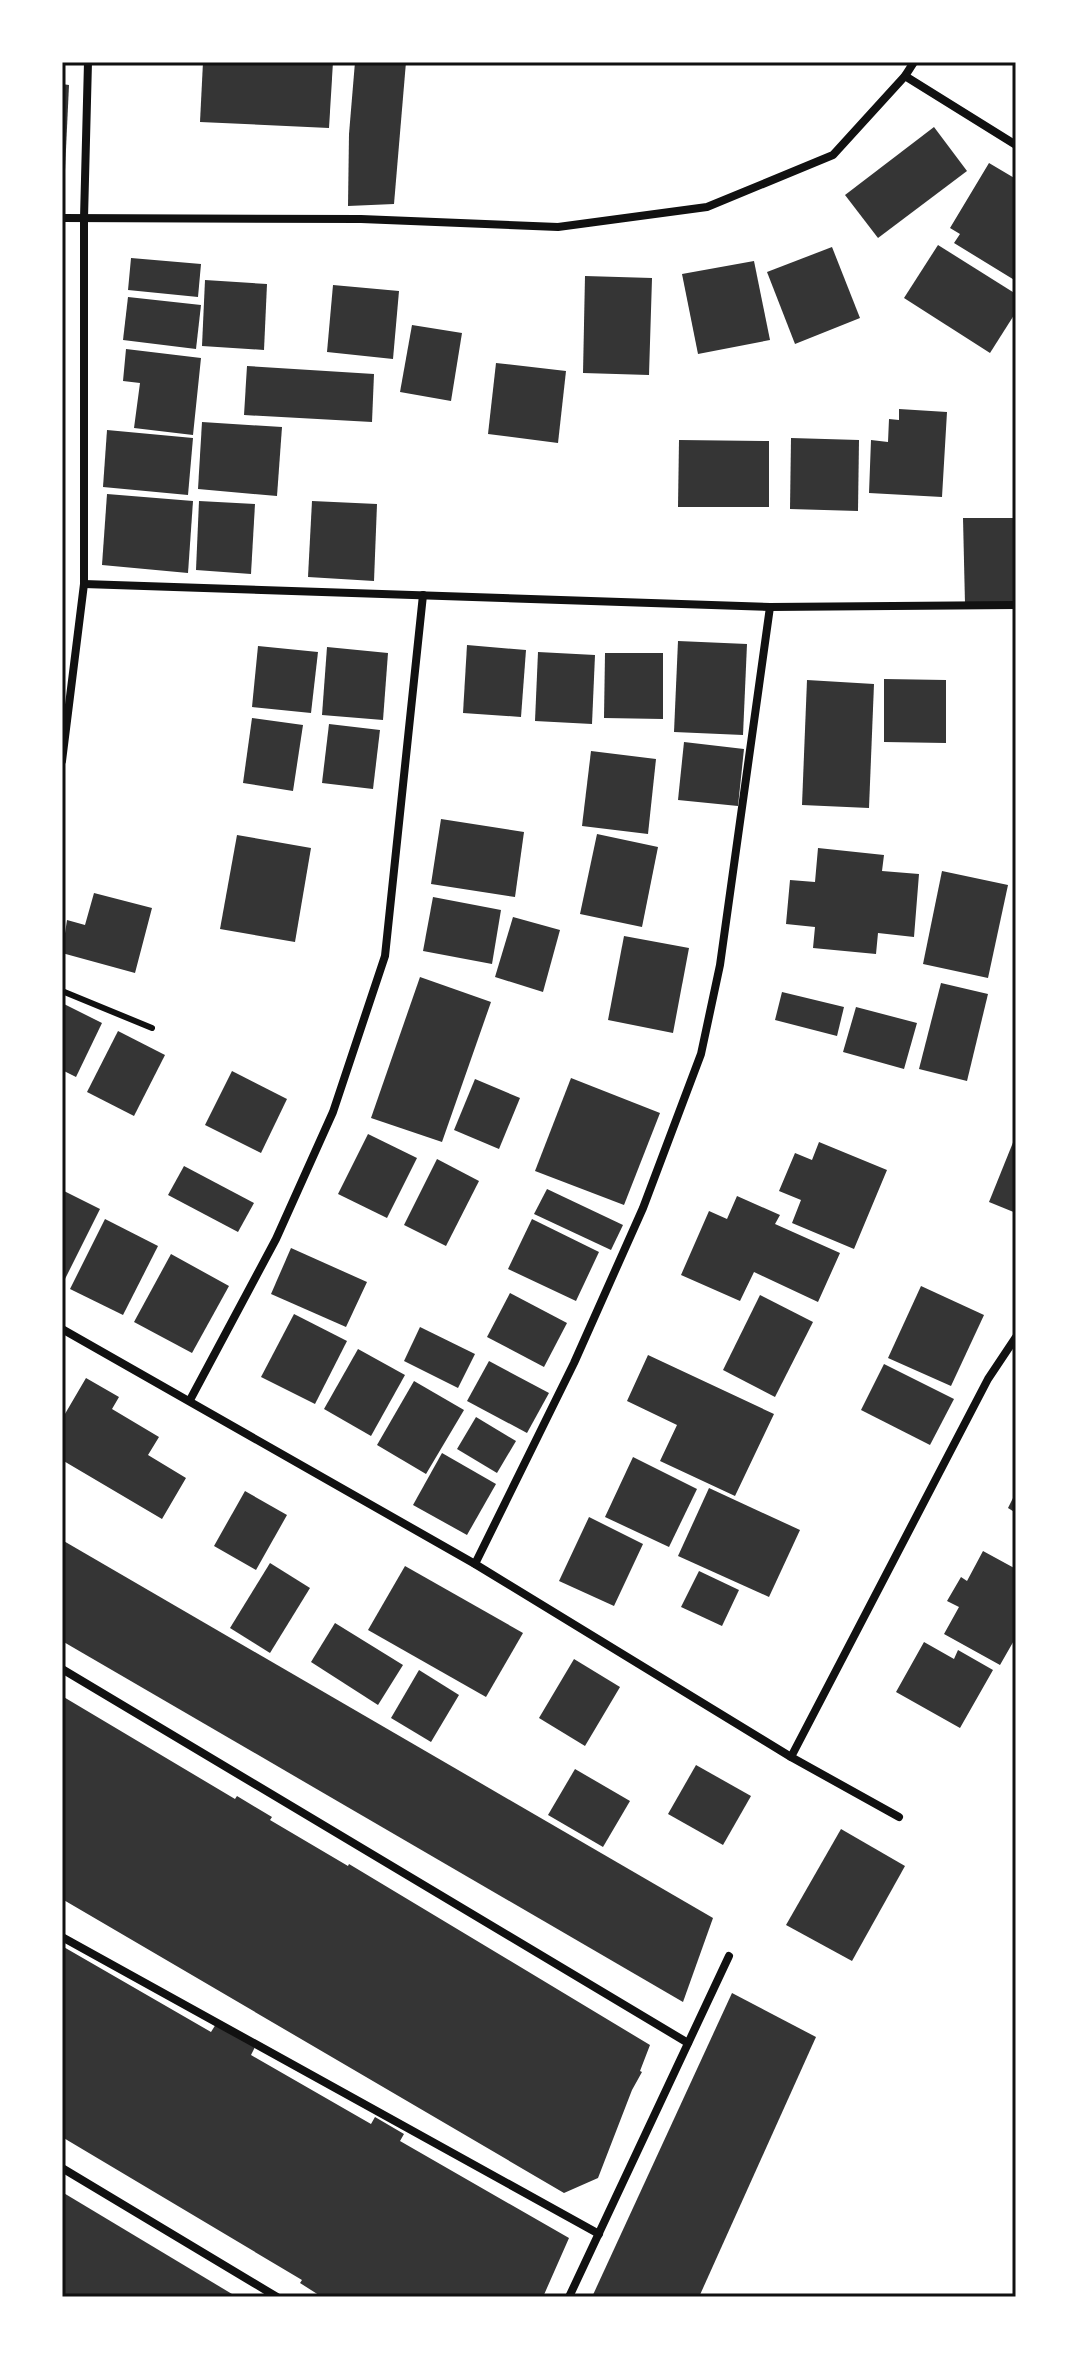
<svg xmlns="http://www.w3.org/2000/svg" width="1078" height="2359" viewBox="0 0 1078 2359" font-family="'PT Sans',sans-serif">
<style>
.building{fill:#353535}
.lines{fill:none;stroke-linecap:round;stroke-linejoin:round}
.service{stroke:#111;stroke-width:6}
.minor{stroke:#111;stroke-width:8}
.neatline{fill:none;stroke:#111;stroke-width:3}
</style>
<rect width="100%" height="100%" fill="#fff"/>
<g class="building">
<path d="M 203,62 L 333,62 L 329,128 L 200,122 Z"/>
<path d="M 355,62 L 406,62 L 394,204 L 348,206 L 349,134 Z"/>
<path d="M 62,84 L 69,85 L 64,192 L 62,192 Z"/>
<path d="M 934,127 L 967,171 L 878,238 L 845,195 Z"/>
<path d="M 989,163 L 1016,179 L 1016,281 L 954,243 L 960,234 L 950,228 Z"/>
<path d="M 938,245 L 1016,294 L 1016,312 L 990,353 L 904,298 Z"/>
<path d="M 832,247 L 860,318 L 795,344 L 767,272 Z"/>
<path d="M 131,258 L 201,264 L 198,297 L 128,290 Z"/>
<path d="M 754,261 L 770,340 L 698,354 L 682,274 Z"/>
<path d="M 585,276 L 652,278 L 649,375 L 583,373 Z"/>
<path d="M 205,280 L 267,284 L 264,350 L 202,346 Z"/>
<path d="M 333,285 L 399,291 L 393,359 L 327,352 Z"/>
<path d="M 128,297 L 201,305 L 196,349 L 123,340 Z"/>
<path d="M 412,325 L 462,333 L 451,401 L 400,392 Z"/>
<path d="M 126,349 L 201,358 L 193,435 L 134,428 L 140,383 L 123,381 Z"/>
<path d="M 496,363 L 566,371 L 558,443 L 488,434 Z"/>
<path d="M 247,366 L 374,374 L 372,422 L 244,415 Z"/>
<path d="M 899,409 L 947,412 L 942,497 L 869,493 L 871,440 L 888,442 L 889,419 L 899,420 Z"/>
<path d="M 202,422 L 282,427 L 277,496 L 198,489 Z"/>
<path d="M 107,430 L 193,438 L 188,495 L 103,487 Z"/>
<path d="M 791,438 L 859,440 L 858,511 L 790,509 Z"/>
<path d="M 679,440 L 769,441 L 769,507 L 678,507 Z"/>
<path d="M 107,494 L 193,501 L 188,573 L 102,565 Z"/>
<path d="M 199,501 L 255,504 L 251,574 L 196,570 Z"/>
<path d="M 312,501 L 377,504 L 374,581 L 308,577 Z"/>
<path d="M 963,518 L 1016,518 L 1016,603 L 965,604 Z"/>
<path d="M 678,641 L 747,644 L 743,735 L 674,732 Z"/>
<path d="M 467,645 L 526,650 L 521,717 L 463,713 Z"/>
<path d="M 258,646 L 318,652 L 311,713 L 252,707 Z"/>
<path d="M 327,647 L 388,653 L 383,720 L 322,715 Z"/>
<path d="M 538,652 L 595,655 L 592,724 L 535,721 Z"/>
<path d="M 605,653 L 663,653 L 663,719 L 604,718 Z"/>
<path d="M 884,679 L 946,680 L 946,743 L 884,742 Z"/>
<path d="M 807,680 L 874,684 L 869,808 L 802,805 Z"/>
<path d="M 252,718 L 303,725 L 293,791 L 243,783 Z"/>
<path d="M 329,724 L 380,730 L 373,789 L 322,783 Z"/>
<path d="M 684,742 L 744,749 L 738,806 L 678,800 Z"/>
<path d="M 591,751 L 656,759 L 648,834 L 582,826 Z"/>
<path d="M 441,819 L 524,832 L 515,897 L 431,884 Z"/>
<path d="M 597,834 L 658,847 L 642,927 L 580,914 Z"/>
<path d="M 237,835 L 311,848 L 295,942 L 220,929 Z"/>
<path d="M 818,848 L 884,855 L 882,871 L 919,874 L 914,937 L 878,933 L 876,954 L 813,948 L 815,927 L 786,924 L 790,880 L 815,882 Z"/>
<path d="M 942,871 L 1008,885 L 988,978 L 923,964 Z"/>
<path d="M 94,893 L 152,908 L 135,973 L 62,953 L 67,920 L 85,925 Z"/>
<path d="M 433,897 L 501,910 L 492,964 L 423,951 Z"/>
<path d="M 513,917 L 560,930 L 543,992 L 495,977 Z"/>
<path d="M 624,936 L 689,948 L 673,1033 L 608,1020 Z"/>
<path d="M 420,977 L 491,1002 L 442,1142 L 371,1118 Z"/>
<path d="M 941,983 L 988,994 L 967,1081 L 919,1069 Z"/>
<path d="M 782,992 L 844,1007 L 837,1036 L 775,1020 Z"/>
<path d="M 62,1003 L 102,1023 L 76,1077 L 62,1070 Z"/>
<path d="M 856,1007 L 917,1023 L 904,1069 L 843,1052 Z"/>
<path d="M 118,1031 L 165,1055 L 134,1116 L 87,1092 Z"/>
<path d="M 232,1071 L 287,1099 L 261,1153 L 205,1125 Z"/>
<path d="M 571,1078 L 660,1113 L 624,1205 L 535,1171 Z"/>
<path d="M 475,1079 L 520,1098 L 499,1149 L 454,1130 Z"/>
<path d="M 368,1134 L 417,1158 L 387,1218 L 338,1194 Z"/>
<path d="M 1016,1135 L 1016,1213 L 989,1202 Z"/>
<path d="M 819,1142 L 887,1170 L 854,1249 L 792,1223 L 801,1200 L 779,1191 L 795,1153 L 812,1160 Z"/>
<path d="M 437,1159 L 479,1181 L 446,1246 L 404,1225 Z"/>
<path d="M 184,1166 L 254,1203 L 238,1232 L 168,1195 Z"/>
<path d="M 547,1189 L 623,1225 L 611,1250 L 534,1214 Z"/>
<path d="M 62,1190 L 100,1209 L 65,1279 L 62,1278 Z"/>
<path d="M 737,1196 L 780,1215 L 775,1224 L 840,1253 L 818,1302 L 754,1272 L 740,1301 L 681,1275 L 709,1211 L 727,1219 Z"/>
<path d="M 105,1219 L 158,1246 L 123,1315 L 70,1289 Z"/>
<path d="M 532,1219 L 599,1252 L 576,1301 L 508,1269 Z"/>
<path d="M 291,1248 L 367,1282 L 346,1327 L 271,1294 Z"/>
<path d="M 171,1254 L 229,1286 L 192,1353 L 134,1322 Z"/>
<path d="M 921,1286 L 984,1315 L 951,1386 L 888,1358 Z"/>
<path d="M 510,1293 L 567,1323 L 544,1367 L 487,1337 Z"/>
<path d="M 760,1295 L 813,1322 L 775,1397 L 723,1370 Z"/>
<path d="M 294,1314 L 347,1341 L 315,1404 L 261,1377 Z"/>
<path d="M 420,1327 L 475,1354 L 458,1388 L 404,1361 Z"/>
<path d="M 358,1349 L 405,1375 L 371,1436 L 324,1409 Z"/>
<path d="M 648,1355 L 774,1414 L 735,1496 L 660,1461 L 677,1425 L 627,1401 Z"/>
<path d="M 489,1361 L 549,1393 L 527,1433 L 467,1401 Z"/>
<path d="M 884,1364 L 954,1399 L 930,1445 L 861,1410 Z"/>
<path d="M 86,1378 L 119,1397 L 112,1409 L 159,1437 L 148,1455 L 186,1478 L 162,1519 L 62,1460 L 62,1419 Z"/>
<path d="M 414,1381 L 464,1410 L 426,1474 L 377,1445 Z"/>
<path d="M 476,1417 L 516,1441 L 497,1473 L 457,1449 Z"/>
<path d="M 442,1453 L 496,1484 L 467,1535 L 413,1505 Z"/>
<path d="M 633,1457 L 697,1489 L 669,1547 L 605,1517 Z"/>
<path d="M 709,1488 L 800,1530 L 769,1597 L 678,1556 Z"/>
<path d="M 245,1491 L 287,1515 L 256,1570 L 214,1546 Z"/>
<path d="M 1016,1492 L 1016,1513 L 1008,1508 Z"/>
<path d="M 589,1517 L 643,1544 L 614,1606 L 559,1581 Z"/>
<path d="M 62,1540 L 713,1918 L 683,2002 L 62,1641 Z"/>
<path d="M 983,1551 L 1016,1569 L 1016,1637 L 1000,1665 L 944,1634 L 959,1607 L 947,1601 L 961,1577 L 967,1581 Z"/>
<path d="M 270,1563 L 310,1588 L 270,1653 L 230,1628 Z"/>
<path d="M 405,1566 L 523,1633 L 486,1697 L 368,1630 Z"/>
<path d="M 699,1571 L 739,1590 L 722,1626 L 681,1607 Z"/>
<path d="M 335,1623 L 403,1665 L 378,1705 L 311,1662 Z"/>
<path d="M 924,1642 L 954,1659 L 958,1650 L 993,1670 L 960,1728 L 896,1692 Z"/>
<path d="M 574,1659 L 620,1687 L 585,1746 L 539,1718 Z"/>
<path d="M 419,1670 L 459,1695 L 431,1742 L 391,1718 Z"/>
<path d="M 62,1696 L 235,1799 L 237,1796 L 272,1817 L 270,1820 L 348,1866 L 349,1864 L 650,2045 L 640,2071 L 642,2072 L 632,2090 L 598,2178 L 564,2193 L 62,1899 Z"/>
<path d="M 696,1765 L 751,1796 L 723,1845 L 668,1814 Z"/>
<path d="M 575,1769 L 630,1801 L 603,1847 L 548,1815 Z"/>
<path d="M 841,1829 L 905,1866 L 852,1961 L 786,1925 Z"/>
<path d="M 62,1946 L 211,2032 L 216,2024 L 255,2047 L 251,2055 L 371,2124 L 375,2117 L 404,2134 L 400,2141 L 569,2238 L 543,2297 L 322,2297 L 300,2283 L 302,2280 L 62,2137 Z"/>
<path d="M 732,1993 L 816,2037 L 699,2297 L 592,2297 Z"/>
<path d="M 62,2192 L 237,2297 L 62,2297 Z"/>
</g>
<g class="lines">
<path class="service" d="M 62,991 L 152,1028"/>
<g class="minor">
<path d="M 905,76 L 1016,145"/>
<path d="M 62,218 L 361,219 L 558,227 L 707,207 L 833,155 L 905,76 L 914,62"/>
<path d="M 84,584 L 770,607 L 1016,605"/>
<path d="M 62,761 L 84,584 L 84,218 L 88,62"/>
<path d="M 62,1329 L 475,1564 L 791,1757 L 899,1817"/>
<path d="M 190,1400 L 276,1239 L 333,1112 L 385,956 L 423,595"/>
<path d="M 475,1564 L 574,1363 L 643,1208 L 701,1054 L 720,965 L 770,607"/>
<path d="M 62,1669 L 688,2043"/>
<path d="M 791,1757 L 988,1379 L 1016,1337"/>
<path d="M 62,1937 L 599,2234"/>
<path d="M 62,2168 L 277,2297"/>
<path d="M 569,2297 L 729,1956"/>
</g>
</g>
<rect width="1078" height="2359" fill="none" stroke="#ffffff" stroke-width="128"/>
<rect x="64" y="64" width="950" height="2231" class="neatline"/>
</svg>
